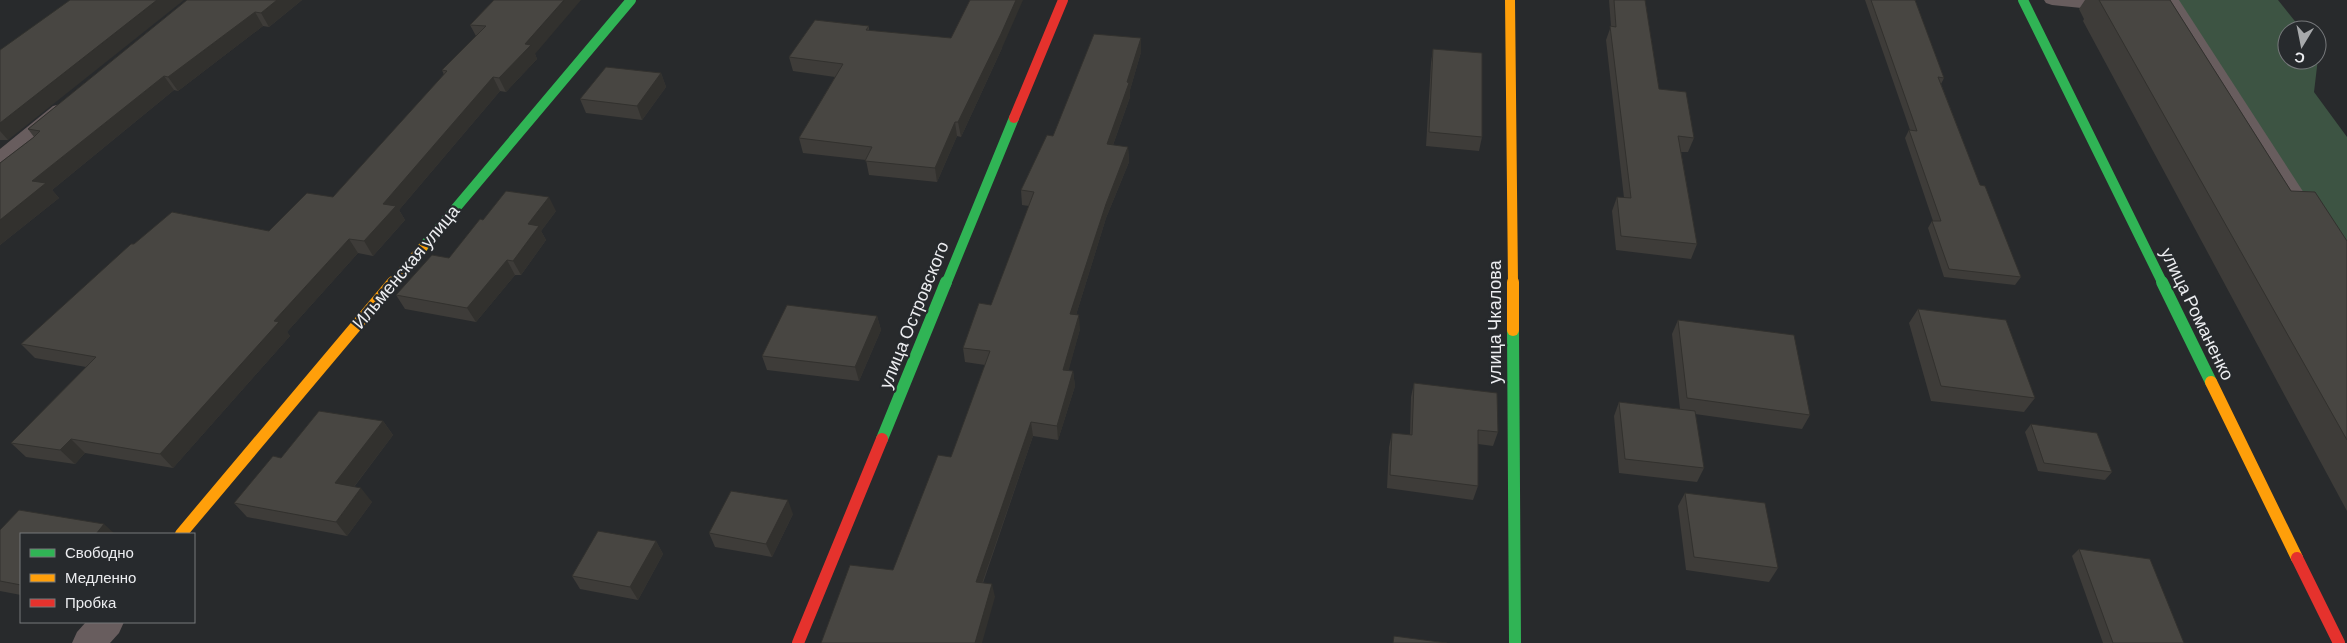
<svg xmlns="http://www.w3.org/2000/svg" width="2347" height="643" viewBox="0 0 2347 643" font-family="Barlow,sans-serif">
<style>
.green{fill:#3d5443}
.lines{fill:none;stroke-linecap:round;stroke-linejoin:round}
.lane{fill:#685d5e;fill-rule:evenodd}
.street{fill:#685d5e;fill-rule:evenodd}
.fast-far1{stroke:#30b455;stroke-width:10}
.fast{stroke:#30b455;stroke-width:12}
.slow-far1{stroke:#ff9f0a;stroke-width:10}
.slow{stroke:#ff9f0a;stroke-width:12}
.jam-far1{stroke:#e5322d;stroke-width:10}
.jam{stroke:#e5322d;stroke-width:12}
.wall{fill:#3e3c39}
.shaded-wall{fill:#32312e}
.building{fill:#484642;stroke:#32312e}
.labels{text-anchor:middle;stroke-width:4.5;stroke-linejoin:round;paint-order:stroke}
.street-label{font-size:18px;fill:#ecedf0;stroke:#272a2d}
</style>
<rect width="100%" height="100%" fill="#282a2c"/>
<path class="green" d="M 2146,0 L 2278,0 L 2302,30 L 2287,30 L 2287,60 L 2317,60 L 2317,48 L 2319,50 L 2314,92 L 2347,137 L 2347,313 Z"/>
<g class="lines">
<g class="lane">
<path d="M 2044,0 L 2100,0 L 2117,3 L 2119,6 L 2117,9 L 2111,11 L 2052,5 L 2046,3 Z"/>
<path d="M 2163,0 L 2179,0 L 2315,210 L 2318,215 L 2315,220 L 2308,222 L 2301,220 Z"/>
</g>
<g class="street">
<path d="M 61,104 L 69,106 L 73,111 L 69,116 L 9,167 L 0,169 L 0,149 L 53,106 Z"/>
<path d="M 86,622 L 124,622 L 119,633 L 110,643 L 72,643 L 77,632 Z"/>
</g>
<g class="fast-far1">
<path d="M 2023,0 L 2163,284"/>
<path d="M 423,247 L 631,0"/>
<path d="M 946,284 L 1014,118"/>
</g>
<g class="fast">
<path d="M 2162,282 L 2211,382"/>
<path d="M 1513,330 L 1515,643"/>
<path d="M 882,439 L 946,282"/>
</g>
<g class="slow-far1">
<path d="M 1510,0 L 1513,284"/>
<path d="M 392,284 L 423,247"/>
</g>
<g class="slow">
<path d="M 1513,282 L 1513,330"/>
<path d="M 2211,382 L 2297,558"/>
<path d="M 181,534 L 393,282"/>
</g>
<path class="jam-far1" d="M 1014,118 L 1063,0"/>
<g class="jam">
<path d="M 2297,558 L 2339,643"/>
<path d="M 798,643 L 882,439"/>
</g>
</g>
<g class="wall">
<path d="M 187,0 L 302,0 L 269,27 L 263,26 L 178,91 L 174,90 L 52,190 L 59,198 L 0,245 L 0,163 L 34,137 L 28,129 Z"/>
<path d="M 494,0 L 535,54 L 537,59 L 506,92 L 500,91 L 399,210 L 405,220 L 373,256 L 358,253 L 287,332 L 290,336 L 173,468 L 85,453 L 75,464 L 26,457 L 11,443 L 86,367 L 35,358 L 21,344 L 134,244 L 269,231 L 333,197 L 444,75 L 442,70 L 476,36 L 470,25 Z"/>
<path d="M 1609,0 L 1645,0 L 1659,89 L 1694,138 L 1688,152 L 1681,152 L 1697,244 L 1691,259 L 1616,250 L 1612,211 L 1617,197 L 1624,198 L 1606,40 L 1611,26 Z"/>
<path d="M 1865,0 L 1915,0 L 1944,78 L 1941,84 L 1980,185 L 2021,277 L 2015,285 L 1944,277 L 1928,228 L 1932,221 L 1933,221 L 1905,138 L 1909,130 L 1910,130 Z"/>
<path d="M 2085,0 L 2170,0 L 2291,191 L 2347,241 L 2347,511 L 2083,21 L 2084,19 L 2079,9 Z"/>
<path d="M 869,26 L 869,30 L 1002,48 L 961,137 L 957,136 L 937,182 L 869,175 L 866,160 L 803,153 L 799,138 L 835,77 L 793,71 L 789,57 Z"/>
<path d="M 1433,49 L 1482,137 L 1479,151 L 1426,146 L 1431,63 Z"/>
<path d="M 0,50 L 8,140 L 0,140 Z"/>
<path d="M 1141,52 L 1130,90 L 1130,97 L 1113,145 L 1128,147 L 1129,162 L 1106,218 L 1076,315 L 1080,329 L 1068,371 L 1073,371 L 1075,386 L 1058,440 L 1033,436 L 983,583 L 995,597 L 893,570 L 951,457 L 985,365 L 965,362 L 963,348 L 991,305 L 1029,206 L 1022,205 L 1021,190 L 1053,136 Z"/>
<path d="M 661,73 L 666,87 L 642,120 L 586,113 L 580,99 Z"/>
<path d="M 556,211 L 541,231 L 546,240 L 521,275 L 515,275 L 476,322 L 405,309 L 396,295 L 449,258 L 483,220 Z"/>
<path d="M 1918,309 L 2035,398 L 2024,412 L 1931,401 L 1909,323 Z"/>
<path d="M 877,316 L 881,330 L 859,381 L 767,370 L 762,356 Z"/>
<path d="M 1678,320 L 1810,415 L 1802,429 L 1695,414 L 1704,468 L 1697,482 L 1619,473 L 1614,416 L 1619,402 L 1680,409 L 1672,334 Z"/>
<path d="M 1414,383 L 1498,432 L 1493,446 L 1478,444 L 1478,486 L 1473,500 L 1387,488 L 1389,447 L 1392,433 L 1410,435 L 1411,397 Z"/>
<path d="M 383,421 L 393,435 L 354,487 L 372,502 L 347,536 L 247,517 L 234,503 L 281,458 Z"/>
<path d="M 2031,424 L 2112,472 L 2105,480 L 2038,471 L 2025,432 Z"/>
<path d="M 1685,493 L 1778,568 L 1769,582 L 1686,570 L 1678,506 Z"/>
<path d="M 793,514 L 772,557 L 715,547 L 709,533 Z"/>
<path d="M 0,530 L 21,534 L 21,595 L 0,591 Z"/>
<path d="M 656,541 L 663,554 L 638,600 L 580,589 L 572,576 Z"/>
<path d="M 2079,549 L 2184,643 L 2103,643 L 2072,556 Z"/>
</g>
<g class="shaded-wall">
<path d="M 157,0 L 184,0 L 8,140 L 0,131 L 0,123 Z"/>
<path d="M 277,0 L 302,0 L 269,27 L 261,13 Z"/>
<path d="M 564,0 L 581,0 L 535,54 L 537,59 L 506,92 L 499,78 L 525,44 Z"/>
<path d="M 1016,0 L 1023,0 L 1002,48 L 961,137 L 958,122 Z"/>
<path d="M 255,12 L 263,26 L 178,91 L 168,77 Z"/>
<path d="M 1141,38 L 1141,52 L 1130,90 L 1130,97 L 1108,159 L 1107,144 Z"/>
<path d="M 661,73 L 666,87 L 642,120 L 637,106 Z"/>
<path d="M 164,76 L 174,90 L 52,190 L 59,198 L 0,245 L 0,220 L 32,181 Z"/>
<path d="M 493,77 L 500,91 L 399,210 L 405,220 L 373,256 L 364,241 L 383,204 Z"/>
<path d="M 955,122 L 957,136 L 937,182 L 935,168 Z"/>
<path d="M 1128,147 L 1129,162 L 1106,218 L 1072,328 L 1070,314 L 1106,204 Z"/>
<path d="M 549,197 L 556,211 L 541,231 L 546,240 L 521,275 L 513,261 L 528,224 Z"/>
<path d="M 349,239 L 358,253 L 287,332 L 290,336 L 173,468 L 160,454 L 274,321 Z"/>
<path d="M 507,260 L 515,275 L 476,322 L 467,308 Z"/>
<path d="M 1079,315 L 1080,329 L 1065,384 L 1063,370 Z"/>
<path d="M 877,316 L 881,330 L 859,381 L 855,367 Z"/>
<path d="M 1073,371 L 1075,386 L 1058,440 L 1057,426 Z"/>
<path d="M 383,421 L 393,435 L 346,497 L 335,483 Z"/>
<path d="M 1031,422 L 1033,436 L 978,595 L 976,582 Z"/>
<path d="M 71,439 L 85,453 L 75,464 L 60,450 Z"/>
<path d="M 361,488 L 372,502 L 347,536 L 336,522 Z"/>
<path d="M 788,500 L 793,514 L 772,557 L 766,544 Z"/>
<path d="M 104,524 L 115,534 L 96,534 Z"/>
<path d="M 656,541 L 663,554 L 638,600 L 630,587 Z"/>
<path d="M 992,584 L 995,597 L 982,643 L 975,643 Z"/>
</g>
<g class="building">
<path d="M 70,0 L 157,0 L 0,123 L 0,50 Z"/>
<path d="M 187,0 L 277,0 L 261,13 L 255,12 L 168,77 L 164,76 L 32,181 L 46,183 L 0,220 L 0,163 L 34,137 L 40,131 L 28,129 Z"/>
<path d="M 494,0 L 564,0 L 525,44 L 531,45 L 499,78 L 493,77 L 383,204 L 396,206 L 364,241 L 349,239 L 274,321 L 279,322 L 160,454 L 71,439 L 60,450 L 11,443 L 96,357 L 21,344 L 131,244 L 134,244 L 172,212 L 269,231 L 307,193 L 333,197 L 447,71 L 442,70 L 486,26 L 470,25 Z"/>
<path d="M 970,0 L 1016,0 L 1001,34 L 958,122 L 955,122 L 935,168 L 865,161 L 872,147 L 799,138 L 843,64 L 789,57 L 815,20 L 869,26 L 866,30 L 951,38 Z"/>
<path d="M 1614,0 L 1645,0 L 1659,89 L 1686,92 L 1694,138 L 1678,136 L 1697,244 L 1621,236 L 1617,197 L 1631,198 L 1610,26 L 1616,27 Z"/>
<path d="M 1871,0 L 1915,0 L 1944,78 L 1938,77 L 1980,185 L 1985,186 L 2021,277 L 1949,269 L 1932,221 L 1941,221 L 1909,130 L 1917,131 Z"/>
<path d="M 2099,0 L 2170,0 L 2291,191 L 2315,192 L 2347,241 L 2347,440 Z"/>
<path d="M 1094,34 L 1141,38 L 1127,82 L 1129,83 L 1107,144 L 1128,147 L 1106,204 L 1070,314 L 1079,315 L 1063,370 L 1073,371 L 1057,426 L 1031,422 L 976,582 L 992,584 L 975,643 L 821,643 L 850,565 L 893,570 L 938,455 L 951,457 L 990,351 L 963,348 L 979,303 L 991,305 L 1034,192 L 1021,190 L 1047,135 L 1053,136 Z"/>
<path d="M 1433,49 L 1482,53 L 1482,137 L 1429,132 Z"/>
<path d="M 606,67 L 661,73 L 637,106 L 580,99 Z"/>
<path d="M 506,191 L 549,197 L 528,224 L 539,226 L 513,261 L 507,260 L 467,308 L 396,295 L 432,255 L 449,258 L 480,219 L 483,220 Z"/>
<path d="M 787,305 L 877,316 L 855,367 L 762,356 Z"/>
<path d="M 1918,309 L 2006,320 L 2035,398 L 1941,386 Z"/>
<path d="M 1678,320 L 1794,335 L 1810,415 L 1687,398 Z"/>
<path d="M 1414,383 L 1497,393 L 1498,432 L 1478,430 L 1478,486 L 1390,475 L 1392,433 L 1412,435 Z"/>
<path d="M 1619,402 L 1695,411 L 1704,468 L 1625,459 Z"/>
<path d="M 319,411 L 383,421 L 335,483 L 361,488 L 336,522 L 234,503 L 273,456 L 281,458 Z"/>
<path d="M 2031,424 L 2097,433 L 2112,472 L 2044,463 Z"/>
<path d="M 731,491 L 788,500 L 766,544 L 709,533 Z"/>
<path d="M 1685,493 L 1765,503 L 1778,568 L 1694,557 Z"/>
<path d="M 19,510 L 104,524 L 96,534 L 21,534 L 21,585 L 0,581 L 0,530 Z"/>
<path d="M 598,531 L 656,541 L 630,587 L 572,576 Z"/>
<path d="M 2079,549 L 2150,559 L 2184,643 L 2113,643 Z"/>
<path d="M 1394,636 L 1447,643 L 1393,643 Z"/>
</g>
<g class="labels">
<g class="street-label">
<text transform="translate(406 267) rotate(-50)" y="6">Ильменская улица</text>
<text transform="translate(2197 314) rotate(64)" y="6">улица Романенко</text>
<text transform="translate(914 315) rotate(-68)" y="6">улица Островского</text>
<text transform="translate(1495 322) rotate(-90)" y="6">улица Чкалова</text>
</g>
</g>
<rect x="20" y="533" width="175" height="90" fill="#272a2d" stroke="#76787b"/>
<rect x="30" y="549" width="25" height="8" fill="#30b455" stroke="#76787b"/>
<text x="65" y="558" font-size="15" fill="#ecedf0">Свободно</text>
<rect x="30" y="574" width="25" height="8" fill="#ff9f0a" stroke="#76787b"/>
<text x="65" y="583" font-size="15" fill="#ecedf0">Медленно</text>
<rect x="30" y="599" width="25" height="8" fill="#e5322d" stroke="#76787b"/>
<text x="65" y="608" font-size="15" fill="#ecedf0">Пробка</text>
<g transform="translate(2302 45) rotate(190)"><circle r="24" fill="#272a2d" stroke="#76787b"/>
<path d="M0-4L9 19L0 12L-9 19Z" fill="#a7a9ab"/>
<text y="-8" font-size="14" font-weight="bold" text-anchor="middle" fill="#ecedf0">С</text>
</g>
</svg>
